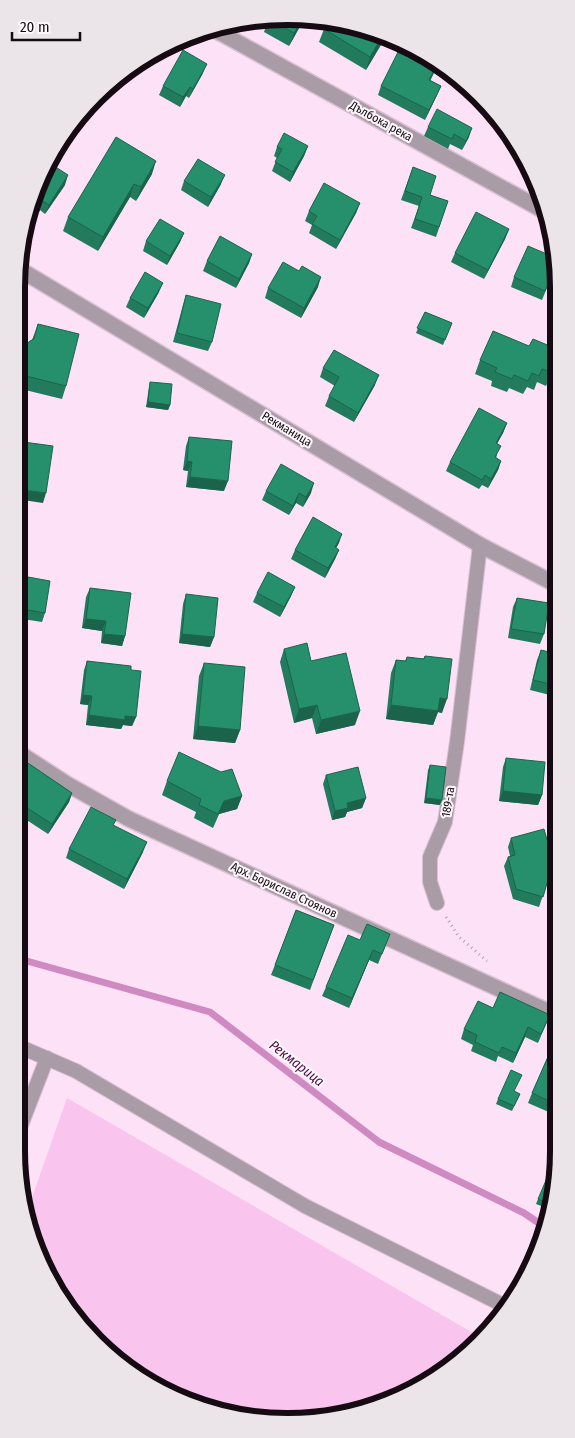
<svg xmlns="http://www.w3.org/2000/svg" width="575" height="1438" viewBox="0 0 575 1438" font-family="'Fira Sans Condensed',sans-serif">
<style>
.green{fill:#f9c4ed}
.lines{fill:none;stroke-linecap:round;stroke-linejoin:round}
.stream{stroke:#cf8bc1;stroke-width:7}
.service-casing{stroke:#d8c0d3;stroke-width:16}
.minor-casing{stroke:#d8c0d3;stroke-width:18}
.path{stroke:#b29dad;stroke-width:3;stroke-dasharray:1 4;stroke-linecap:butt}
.service{stroke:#aa9ca7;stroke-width:14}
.minor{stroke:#aa9ca7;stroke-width:15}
.wall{fill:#217b5c}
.shaded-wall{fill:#1b644b}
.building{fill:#268f6b;stroke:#1b644b}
.labels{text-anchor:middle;stroke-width:4;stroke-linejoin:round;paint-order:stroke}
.street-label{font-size:12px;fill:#160b13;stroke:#fdf7fc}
.water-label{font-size:14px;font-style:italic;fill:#4b0e43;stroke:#fdf7fc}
.rim{fill:none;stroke:#160b13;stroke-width:6}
</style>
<rect width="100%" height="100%" fill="#fde2f7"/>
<path class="green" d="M 67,1098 L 480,1337 L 438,1376 L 341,1416 L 252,1419 L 152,1386 L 83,1329 L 31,1238 L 28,1223 L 29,1206 Z"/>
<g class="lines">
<path class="stream" d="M 16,958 L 210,1012 L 379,1142 L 524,1213 L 546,1228"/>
<g class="service-casing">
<g id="service">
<path d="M 437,903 L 430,882 L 430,857 L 445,822 L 457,742 L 480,545"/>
<path d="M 16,1045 L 76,1071 L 305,1206 L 507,1307"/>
<path d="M 16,1138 L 47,1058"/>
</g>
</g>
<g class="minor-casing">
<g id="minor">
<path d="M 217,31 L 546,212"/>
<path d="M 19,269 L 480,545 L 557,585"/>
<path d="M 16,751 L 67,784 L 129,819 L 558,1016"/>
</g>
</g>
<path class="path" d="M 446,917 L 459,937 L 487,961"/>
<use href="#service" class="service"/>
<use href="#minor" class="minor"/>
</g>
<g class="wall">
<path d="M 269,17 L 303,21 L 289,46 L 264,32 Z"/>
<path d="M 324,29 L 374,31 L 391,39 L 387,47 L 382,43 L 366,70 L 319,42 Z"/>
<path d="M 404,55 L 438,63 L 430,80 L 441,86 L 437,95 L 425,120 L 378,95 L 381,86 Z"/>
<path d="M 203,73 L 189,98 L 186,96 L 180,107 L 159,95 L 163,86 Z"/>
<path d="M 428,127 L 469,137 L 462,150 L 450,144 L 448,149 L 424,136 Z"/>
<path d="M 308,146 L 304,156 L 290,182 L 272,171 L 277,158 L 274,156 L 277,147 Z"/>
<path d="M 413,167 L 430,195 L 448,201 L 436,237 L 411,228 L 419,206 L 401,200 Z"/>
<path d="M 152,174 L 136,201 L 130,197 L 98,251 L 63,231 L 68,217 Z"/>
<path d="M 184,181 L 221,184 L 208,207 L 181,190 Z"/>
<path d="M 65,185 L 45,214 L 40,210 L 29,227 L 27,225 L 31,201 Z"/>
<path d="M 360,203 L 356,213 L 336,249 L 309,233 L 312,225 L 305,221 L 309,211 Z"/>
<path d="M 509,229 L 505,239 L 484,279 L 451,262 L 455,253 Z"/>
<path d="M 184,233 L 180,242 L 167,265 L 143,251 L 146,241 Z"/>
<path d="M 252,254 L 249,263 L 236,288 L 203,271 L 207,261 Z"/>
<path d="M 556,266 L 542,300 L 511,287 L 514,277 Z"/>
<path d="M 318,287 L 301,318 L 265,298 L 268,288 Z"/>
<path d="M 159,292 L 144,318 L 126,307 L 130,298 Z"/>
<path d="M 186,295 L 212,342 L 208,351 L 173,342 L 183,305 Z"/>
<path d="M 425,312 L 452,323 L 443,345 L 416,333 Z"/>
<path d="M 38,324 L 66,386 L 62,399 L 21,389 L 18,386 L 16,382 L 16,365 L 20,355 L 32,340 Z"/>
<path d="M 529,346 L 557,349 L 557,360 L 546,386 L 537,382 L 534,390 L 527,387 L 523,394 L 509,388 L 507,392 L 491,386 L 492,381 L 475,374 L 480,360 Z"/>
<path d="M 323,368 L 375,385 L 354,422 L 325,406 L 329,396 L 335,386 L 320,377 Z"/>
<path d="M 150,382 L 170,405 L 168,410 L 146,407 L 149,387 Z"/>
<path d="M 507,423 L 503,433 L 497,444 L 497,455 L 496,458 L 501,461 L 498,470 L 488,488 L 482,485 L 479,489 L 446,471 L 450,462 Z"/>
<path d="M 189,437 L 224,491 L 186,487 L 188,471 L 183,470 L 186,446 Z"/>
<path d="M 266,491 L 311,493 L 303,507 L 296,503 L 289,515 L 262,500 Z"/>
<path d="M 342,534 L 336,548 L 339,550 L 335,559 L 325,578 L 291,559 L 295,550 Z"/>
<path d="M 16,577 L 45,613 L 42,622 L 16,618 Z"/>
<path d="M 295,587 L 291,596 L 280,617 L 253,602 L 257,593 Z"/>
<path d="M 90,588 L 125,636 L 122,646 L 101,643 L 102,631 L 82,628 L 86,597 Z"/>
<path d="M 186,594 L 214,637 L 210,647 L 179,643 L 183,604 Z"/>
<path d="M 517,598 L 544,634 L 540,644 L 508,638 L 513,607 Z"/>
<path d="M 284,649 L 311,661 L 355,725 L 316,734 L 312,718 L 294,723 L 280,662 Z"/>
<path d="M 541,650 L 557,654 L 558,697 L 530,690 L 537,660 Z"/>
<path d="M 425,656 L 442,713 L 438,712 L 433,725 L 386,719 L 391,673 L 396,660 L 405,661 L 407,657 L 423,659 Z"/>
<path d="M 87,661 L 131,670 L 136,717 L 132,726 L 123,725 L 121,729 L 86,725 L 88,705 L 80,704 L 84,670 Z"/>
<path d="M 204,663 L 240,730 L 235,743 L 193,739 L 199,676 Z"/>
<path d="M 16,755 L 72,793 L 69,802 L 48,834 L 16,813 Z"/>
<path d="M 506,758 L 542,795 L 538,805 L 499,801 L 503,767 Z"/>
<path d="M 430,765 L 440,805 L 424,803 L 428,770 Z"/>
<path d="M 326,775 L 366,798 L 362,808 L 347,812 L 345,817 L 332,820 L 323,784 Z"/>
<path d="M 167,781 L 242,796 L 237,809 L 219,814 L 213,828 L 194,818 L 196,812 L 162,795 Z"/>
<path d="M 114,825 L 143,852 L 124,889 L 66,858 L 69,849 Z"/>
<path d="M 511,838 L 552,881 L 547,883 L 539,907 L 513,899 L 504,866 L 508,857 L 510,856 L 508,847 Z"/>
<path d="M 296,910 L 334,925 L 310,990 L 271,975 Z"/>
<path d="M 390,934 L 378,964 L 369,960 L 349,1008 L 322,996 L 326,987 L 360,940 Z"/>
<path d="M 493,1008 L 550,1015 L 538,1043 L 525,1037 L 513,1063 L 498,1056 L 496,1062 L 471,1051 L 473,1045 L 461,1039 L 464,1029 Z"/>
<path d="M 558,1034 L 559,1098 L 558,1098 L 551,1113 L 528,1103 L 532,1093 Z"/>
<path d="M 515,1092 L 520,1094 L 512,1111 L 496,1104 L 498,1099 Z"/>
<path d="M 554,1181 L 549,1209 L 536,1204 L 538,1199 Z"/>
</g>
<g class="shaded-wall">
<path d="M 301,21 L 303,21 L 289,46 L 294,33 Z"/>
<path d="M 383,35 L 384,35 L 382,43 L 366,70 L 370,57 Z"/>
<path d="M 438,63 L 434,73 L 426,89 L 429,80 Z"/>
<path d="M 207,64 L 203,73 L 189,98 L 193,89 Z"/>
<path d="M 441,86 L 437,95 L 425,120 L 429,110 Z"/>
<path d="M 190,87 L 186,96 L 180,107 L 183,97 Z"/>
<path d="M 472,128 L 469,137 L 462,150 L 466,141 Z"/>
<path d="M 308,146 L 304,156 L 290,182 L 293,172 Z"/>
<path d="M 156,161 L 152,174 L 136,201 L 141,187 Z"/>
<path d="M 68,175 L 65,185 L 45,214 L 49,205 Z"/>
<path d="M 225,175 L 221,184 L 208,207 L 211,197 Z"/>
<path d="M 134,184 L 130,197 L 98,251 L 103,237 Z"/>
<path d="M 43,201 L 40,210 L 29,227 L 33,217 Z"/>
<path d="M 360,203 L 356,213 L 336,249 L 340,240 Z"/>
<path d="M 509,229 L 505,239 L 484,279 L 488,270 Z"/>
<path d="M 184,233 L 180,242 L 167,265 L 170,256 Z"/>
<path d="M 252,254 L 249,263 L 236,288 L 239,279 Z"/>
<path d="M 321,277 L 318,287 L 301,318 L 304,308 Z"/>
<path d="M 163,283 L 159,292 L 144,318 L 148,308 Z"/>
<path d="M 557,358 L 557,360 L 546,386 L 551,372 Z"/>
<path d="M 379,375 L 375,385 L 354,422 L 358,413 Z"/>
<path d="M 148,402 L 170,405 L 168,410 L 146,407 Z"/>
<path d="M 507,423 L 503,433 L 492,452 L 496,443 Z"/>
<path d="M 187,461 L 192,462 L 188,471 L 183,470 Z"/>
<path d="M 501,461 L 498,470 L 488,488 L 491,479 Z"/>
<path d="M 190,477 L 228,481 L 224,491 L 186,487 Z"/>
<path d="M 314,483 L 311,493 L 303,507 L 306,497 Z"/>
<path d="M 16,489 L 46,493 L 43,503 L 16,499 Z"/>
<path d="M 299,493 L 296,503 L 289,515 L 293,506 Z"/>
<path d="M 342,534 L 339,543 L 331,557 L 335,547 Z"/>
<path d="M 339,550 L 335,559 L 325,578 L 328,568 Z"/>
<path d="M 295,587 L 291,596 L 280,617 L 284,607 Z"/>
<path d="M 86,619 L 106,621 L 102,631 L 82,628 Z"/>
<path d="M 104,634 L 125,636 L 122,646 L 101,643 Z"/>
<path d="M 182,634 L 214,637 L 210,647 L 179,643 Z"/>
<path d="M 83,695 L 92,696 L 88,705 L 80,704 Z"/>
<path d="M 440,698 L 447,699 L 442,713 L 438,712 L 433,725 L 386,719 L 391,705 Z"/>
<path d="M 317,705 L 312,718 L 294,723 L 299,709 Z"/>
<path d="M 360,711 L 355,725 L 316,734 L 321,720 Z"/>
<path d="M 89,715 L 125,716 L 136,717 L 132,726 L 123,725 L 121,729 L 86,725 Z"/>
<path d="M 198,726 L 240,730 L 235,743 L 193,739 Z"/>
<path d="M 503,791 L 542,795 L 538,805 L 499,801 Z"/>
<path d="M 72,793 L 69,802 L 48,834 L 52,824 Z"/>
<path d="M 242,796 L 237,809 L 219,814 L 213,828 L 224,801 Z"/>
<path d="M 366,798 L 362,808 L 347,812 L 345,817 L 332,820 L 335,811 L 347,803 Z"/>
<path d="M 426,798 L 442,800 L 440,805 L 424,803 Z"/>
<path d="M 147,842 L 143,852 L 124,889 L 127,879 Z"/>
<path d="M 556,872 L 552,881 L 547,883 L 550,873 Z"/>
<path d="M 373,950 L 369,960 L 349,1008 L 352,998 Z"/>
<path d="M 528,1027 L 525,1037 L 513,1063 L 516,1053 Z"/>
</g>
<g class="building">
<path d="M 269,17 L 301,21 L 294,33 L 268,18 Z"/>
<path d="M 326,24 L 374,31 L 383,35 L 370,57 L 324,29 Z"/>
<path d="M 408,48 L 438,63 L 429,80 L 441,86 L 429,110 L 381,86 L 398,52 L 404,55 Z"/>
<path d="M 183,50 L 207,64 L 193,89 L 190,87 L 183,97 L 163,86 Z"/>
<path d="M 437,109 L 472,128 L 466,141 L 454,134 L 452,139 L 428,127 Z"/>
<path d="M 284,133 L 308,146 L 293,172 L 275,162 L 282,149 L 277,147 Z"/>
<path d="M 116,137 L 156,161 L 141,187 L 134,184 L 103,237 L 68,217 Z"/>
<path d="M 198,159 L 225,175 L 211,197 L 184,181 Z"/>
<path d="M 51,164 L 68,175 L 49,205 L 43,201 L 33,217 L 28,215 L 31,201 Z"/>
<path d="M 413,167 L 436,176 L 430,195 L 448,201 L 439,227 L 415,219 L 422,197 L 405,191 Z"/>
<path d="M 324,183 L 360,203 L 340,240 L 312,224 L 317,216 L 309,211 Z"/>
<path d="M 476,212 L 509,229 L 488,270 L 455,253 Z"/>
<path d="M 160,219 L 184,233 L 170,256 L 146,241 Z"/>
<path d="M 220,236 L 252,254 L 239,279 L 207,261 Z"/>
<path d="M 528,246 L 556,258 L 556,265 L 545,291 L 514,277 Z"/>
<path d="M 283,262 L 299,271 L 302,266 L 321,277 L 304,308 L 268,288 Z"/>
<path d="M 145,272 L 163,283 L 148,308 L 130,298 Z"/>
<path d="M 186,295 L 221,304 L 212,342 L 177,333 Z"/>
<path d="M 425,312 L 452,323 L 445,340 L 417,328 Z"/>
<path d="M 38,324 L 79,334 L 66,386 L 26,376 L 23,373 L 19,364 L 20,355 L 23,347 L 30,341 L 34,339 Z"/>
<path d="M 493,331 L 529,346 L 533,339 L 557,349 L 557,358 L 551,372 L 542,369 L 539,376 L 532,373 L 528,381 L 514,375 L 512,379 L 495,372 L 497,368 L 480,360 Z"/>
<path d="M 334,350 L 379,375 L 358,413 L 329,396 L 339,377 L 323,368 Z"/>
<path d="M 150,382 L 172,384 L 170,405 L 148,402 Z"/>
<path d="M 479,408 L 507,423 L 496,443 L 501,446 L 495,457 L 501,461 L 491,479 L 485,475 L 482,480 L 450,462 Z"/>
<path d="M 189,437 L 232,441 L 228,481 L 190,477 L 192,462 L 187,461 Z"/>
<path d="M 16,441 L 53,446 L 46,493 L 16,489 Z"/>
<path d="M 281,464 L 314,483 L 306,497 L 299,493 L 293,506 L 266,491 Z"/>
<path d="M 313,517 L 342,534 L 335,547 L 339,550 L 328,568 L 295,550 Z"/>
<path d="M 268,572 L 295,587 L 284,607 L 257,593 Z"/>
<path d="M 17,575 L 50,581 L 45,613 L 16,608 Z"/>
<path d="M 90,588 L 131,593 L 125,636 L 104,634 L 106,621 L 86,619 Z"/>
<path d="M 186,594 L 218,598 L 214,637 L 182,634 Z"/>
<path d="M 517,598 L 549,603 L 544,634 L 511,629 Z"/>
<path d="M 307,643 L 311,661 L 346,653 L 360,711 L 321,720 L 317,705 L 299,709 L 284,649 Z"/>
<path d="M 541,650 L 557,654 L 558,686 L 533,680 Z"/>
<path d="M 425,656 L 452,659 L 447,699 L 440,698 L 438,711 L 391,705 L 396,660 L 406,661 L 407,657 L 424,659 Z"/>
<path d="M 87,661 L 131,666 L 131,670 L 141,671 L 136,717 L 125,716 L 125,720 L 89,715 L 92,696 L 83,695 Z"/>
<path d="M 204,663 L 245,667 L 240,730 L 198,726 Z"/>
<path d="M 179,752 L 221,772 L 232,769 L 242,796 L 224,801 L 218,814 L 199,805 L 201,799 L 167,781 Z"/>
<path d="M 16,755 L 72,793 L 52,824 L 16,801 Z"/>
<path d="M 506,758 L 545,762 L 542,795 L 503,791 Z"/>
<path d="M 430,765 L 446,767 L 442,800 L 426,798 Z"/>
<path d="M 358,767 L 366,798 L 347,803 L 348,808 L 335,811 L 326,775 Z"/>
<path d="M 91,807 L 116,820 L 113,825 L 147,842 L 127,879 L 69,849 Z"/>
<path d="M 544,829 L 556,872 L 550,873 L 543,897 L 516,889 L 508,857 L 515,855 L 511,838 Z"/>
<path d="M 296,910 L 334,925 L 313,980 L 275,965 Z"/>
<path d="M 367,924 L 390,934 L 382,954 L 373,950 L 352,998 L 326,987 L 348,935 L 360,940 Z"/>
<path d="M 500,992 L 550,1015 L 541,1034 L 528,1027 L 516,1053 L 502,1047 L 499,1053 L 475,1042 L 477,1035 L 464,1029 L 478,1001 L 493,1008 Z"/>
<path d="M 558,1034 L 559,1095 L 555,1104 L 532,1093 Z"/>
<path d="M 511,1070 L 522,1075 L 514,1091 L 520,1094 L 514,1106 L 498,1099 Z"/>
<path d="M 547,1178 L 554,1181 L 550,1204 L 538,1199 Z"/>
</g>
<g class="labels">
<g class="street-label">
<text transform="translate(381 121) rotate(29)" y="4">Дълбока река</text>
<text transform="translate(287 429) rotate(31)" y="4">Рекманица</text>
<text transform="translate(448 802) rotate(-81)" y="4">189-та</text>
<text transform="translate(284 890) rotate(25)" y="4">Арх. Борислав Стоянов</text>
</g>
<g class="water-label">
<text transform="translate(297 1063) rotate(38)" y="5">Рекмарица</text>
</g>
</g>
<path d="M0 0H575V1438H0ZM287 25H288A262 262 0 0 1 550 287V1151A262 262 0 0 1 288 1413H287A262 262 0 0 1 25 1151V287A262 262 0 0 1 287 25Z" fill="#ebe4e9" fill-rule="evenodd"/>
<path class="rim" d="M287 25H288A262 262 0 0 1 550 287V1151A262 262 0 0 1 288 1413H287A262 262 0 0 1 25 1151V287A262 262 0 0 1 287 25Z"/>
<path d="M12 32v8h68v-8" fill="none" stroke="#160b13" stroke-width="2.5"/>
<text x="20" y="32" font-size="15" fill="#160b13" stroke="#fdf7fc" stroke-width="4" paint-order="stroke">20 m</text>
</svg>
